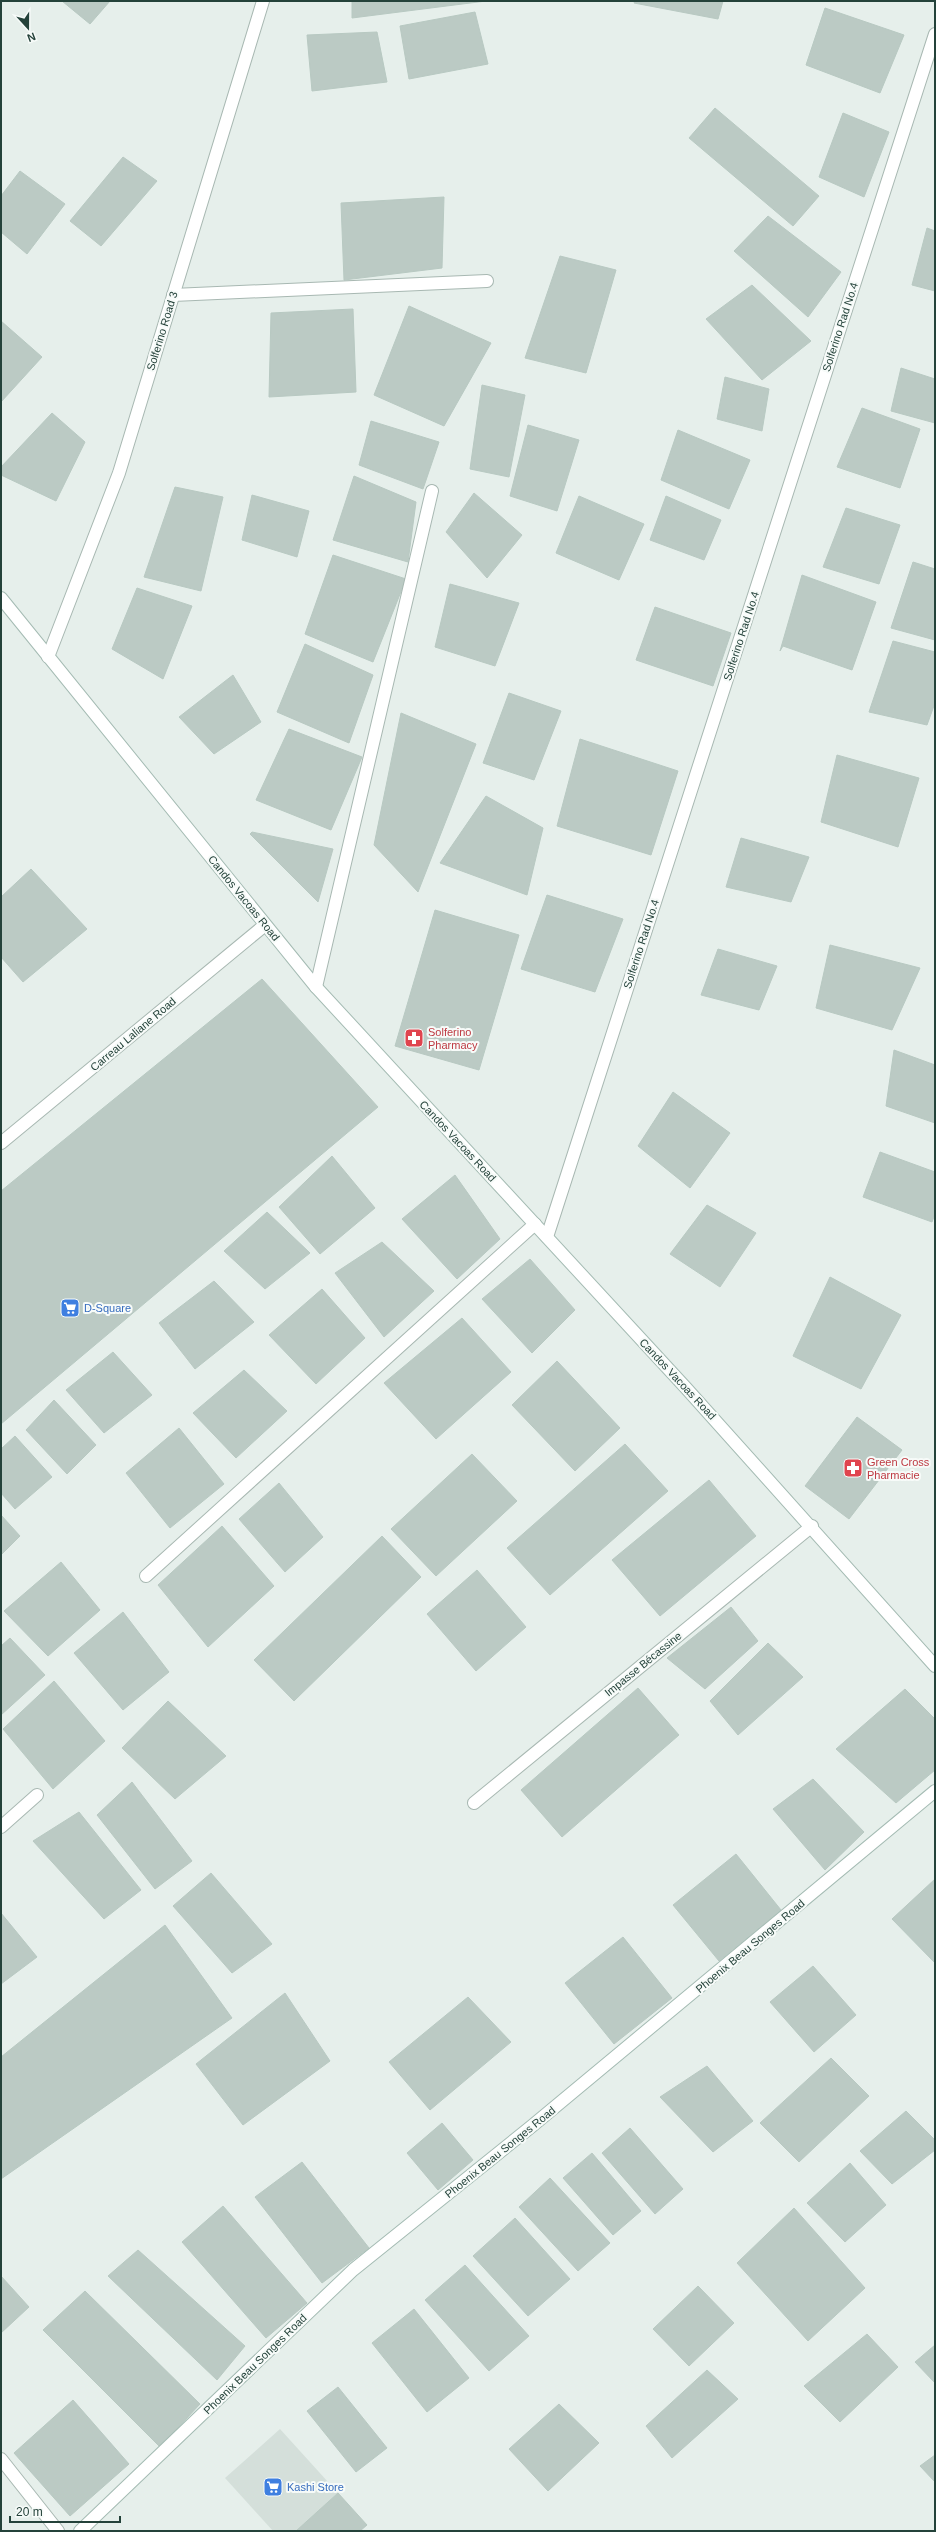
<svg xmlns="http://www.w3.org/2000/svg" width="936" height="2532" viewBox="0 0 936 2532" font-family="Arial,sans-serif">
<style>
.built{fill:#d4dfda}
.building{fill:#bbcac4;stroke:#b8c9c2}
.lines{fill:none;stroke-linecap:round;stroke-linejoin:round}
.street-casing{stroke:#a8b8b2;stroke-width:14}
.secondary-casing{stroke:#a4bbb3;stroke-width:14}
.street{stroke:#fff;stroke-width:12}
.secondary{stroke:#fff;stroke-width:12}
.labels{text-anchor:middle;stroke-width:4;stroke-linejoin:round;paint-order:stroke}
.street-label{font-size:11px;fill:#24423a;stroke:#f7fbf9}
.health-label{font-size:11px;fill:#be3a42;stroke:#f7fbf9;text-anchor:start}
.shop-label{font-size:11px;fill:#366cbe;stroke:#f7fbf9;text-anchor:start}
</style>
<rect width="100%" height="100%" fill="#e6efeb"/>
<path class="built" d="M 280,2429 L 338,2493 L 296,2531 L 273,2531 L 225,2478 Z"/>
<g class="building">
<path d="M 62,1 L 110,1 L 90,24 Z"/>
<path d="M 352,1 L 486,1 L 352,18 Z"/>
<path d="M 635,1 L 723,1 L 718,19 L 634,3 Z"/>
<path d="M 825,8 L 904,35 L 880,93 L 806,65 Z"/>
<path d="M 475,12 L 488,64 L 409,79 L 400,26 Z"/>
<path d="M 377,32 L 387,82 L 312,91 L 307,35 Z"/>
<path d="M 715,108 L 819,196 L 793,226 L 689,138 Z"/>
<path d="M 843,113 L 889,132 L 864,197 L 819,177 Z"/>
<path d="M 123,157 L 157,181 L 101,246 L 70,221 Z"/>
<path d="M 20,171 L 65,204 L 27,254 L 1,232 L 1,196 Z"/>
<path d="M 444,197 L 442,268 L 344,280 L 341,203 Z"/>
<path d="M 768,216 L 841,272 L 808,317 L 734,251 Z"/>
<path d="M 927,228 L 935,231 L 935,291 L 912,285 Z"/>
<path d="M 560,256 L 616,270 L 586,373 L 525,358 Z"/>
<path d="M 752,285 L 811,341 L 762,380 L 706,319 Z"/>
<path d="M 409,306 L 491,343 L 444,426 L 374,395 Z"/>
<path d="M 353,309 L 356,392 L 269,397 L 271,313 Z"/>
<path d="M 1,321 L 42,357 L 1,402 Z"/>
<path d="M 901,368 L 935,379 L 935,423 L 891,411 Z"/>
<path d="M 725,377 L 769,389 L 762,431 L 717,419 Z"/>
<path d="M 482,385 L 525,395 L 509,477 L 470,469 Z"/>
<path d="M 862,408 L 920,429 L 900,488 L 837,467 Z"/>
<path d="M 52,413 L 85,442 L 56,501 L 1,475 L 1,467 Z"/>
<path d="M 371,421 L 439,442 L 423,489 L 359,465 Z"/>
<path d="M 528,425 L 579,440 L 557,511 L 510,496 Z"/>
<path d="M 678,430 L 750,460 L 729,509 L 661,480 Z"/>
<path d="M 354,476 L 416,502 L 408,562 L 333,540 Z"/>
<path d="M 175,487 L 223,497 L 201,591 L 144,577 Z"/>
<path d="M 474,493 L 522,535 L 487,578 L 446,532 Z"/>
<path d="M 252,495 L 309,511 L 297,557 L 242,540 Z"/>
<path d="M 579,496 L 644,524 L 619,580 L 556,553 Z"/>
<path d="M 666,496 L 721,520 L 704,560 L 650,540 Z"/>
<path d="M 846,508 L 900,525 L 879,584 L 823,567 Z"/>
<path d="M 333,555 L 406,579 L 373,662 L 305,634 Z"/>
<path d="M 913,562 L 935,569 L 935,640 L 891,628 Z"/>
<path d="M 802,575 L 876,602 L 852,670 L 783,646 L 780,651 Z"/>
<path d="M 450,584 L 519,603 L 495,666 L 435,647 Z"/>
<path d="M 137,588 L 192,606 L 163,679 L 112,649 Z"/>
<path d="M 655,607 L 731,633 L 713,686 L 636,660 Z"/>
<path d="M 893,641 L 935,652 L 935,703 L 927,725 L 869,712 Z"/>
<path d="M 305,644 L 373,675 L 349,743 L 277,712 Z"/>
<path d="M 233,675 L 261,722 L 214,754 L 179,717 Z"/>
<path d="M 509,693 L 561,711 L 534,780 L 483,763 Z"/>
<path d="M 401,713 L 476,744 L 418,892 L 374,845 Z"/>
<path d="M 289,729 L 362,757 L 331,830 L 256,800 Z"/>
<path d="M 580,739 L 678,771 L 651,855 L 557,826 Z"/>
<path d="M 837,755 L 919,778 L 898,847 L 821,822 Z"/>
<path d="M 486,796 L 543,828 L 527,895 L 440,863 Z"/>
<path d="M 252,832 L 333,849 L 318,902 L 250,834 Z"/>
<path d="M 741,838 L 809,857 L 791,902 L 726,887 Z"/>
<path d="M 31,869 L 87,929 L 23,982 L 1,957 L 1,897 Z"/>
<path d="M 547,895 L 623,919 L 595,992 L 521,969 Z"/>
<path d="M 435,910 L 519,935 L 479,1070 L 395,1046 Z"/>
<path d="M 830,945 L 920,968 L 892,1030 L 816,1008 Z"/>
<path d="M 718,949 L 777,966 L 759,1010 L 701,995 Z"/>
<path d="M 262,979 L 378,1107 L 1,1424 L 1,1191 Z"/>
<path d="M 894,1050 L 935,1065 L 935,1123 L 886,1106 Z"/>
<path d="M 673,1092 L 730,1133 L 690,1188 L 638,1146 Z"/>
<path d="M 880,1152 L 935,1172 L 935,1214 L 932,1222 L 863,1197 Z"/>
<path d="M 332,1156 L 375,1208 L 320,1254 L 279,1207 Z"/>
<path d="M 455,1175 L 500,1239 L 457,1279 L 402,1219 Z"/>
<path d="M 707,1205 L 756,1233 L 720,1287 L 670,1254 Z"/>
<path d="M 267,1212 L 310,1253 L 265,1289 L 224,1251 Z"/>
<path d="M 382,1242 L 434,1291 L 384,1337 L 335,1273 Z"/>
<path d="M 530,1259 L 575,1310 L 532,1353 L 482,1299 Z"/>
<path d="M 830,1277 L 901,1315 L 861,1389 L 793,1356 Z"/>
<path d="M 214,1281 L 254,1322 L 195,1369 L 159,1323 Z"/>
<path d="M 322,1289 L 365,1338 L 316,1384 L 269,1335 Z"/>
<path d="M 462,1318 L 511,1372 L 436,1439 L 384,1383 Z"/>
<path d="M 113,1352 L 152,1395 L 104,1433 L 66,1390 Z"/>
<path d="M 557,1361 L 620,1428 L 575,1471 L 512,1405 Z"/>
<path d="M 244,1370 L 287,1411 L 236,1458 L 193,1413 Z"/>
<path d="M 54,1400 L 96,1445 L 67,1474 L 26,1430 Z"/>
<path d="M 857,1417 L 902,1450 L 849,1519 L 805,1486 Z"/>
<path d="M 179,1428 L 224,1484 L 170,1528 L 126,1473 Z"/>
<path d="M 15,1436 L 52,1477 L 15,1509 L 1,1493 L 1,1449 Z"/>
<path d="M 625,1444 L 668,1491 L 550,1595 L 507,1548 Z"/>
<path d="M 472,1454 L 517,1501 L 436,1576 L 391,1529 Z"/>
<path d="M 709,1480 L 756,1536 L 660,1616 L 612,1560 Z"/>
<path d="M 279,1483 L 323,1537 L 285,1572 L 239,1519 Z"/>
<path d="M 1,1515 L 20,1536 L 1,1555 Z"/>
<path d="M 222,1526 L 274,1586 L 208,1647 L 158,1585 Z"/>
<path d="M 382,1536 L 421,1577 L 294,1701 L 254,1660 Z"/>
<path d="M 61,1562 L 100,1610 L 48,1656 L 4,1611 Z"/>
<path d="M 477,1570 L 526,1627 L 476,1671 L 427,1614 Z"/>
<path d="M 731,1607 L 758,1641 L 705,1689 L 667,1658 Z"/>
<path d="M 123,1612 L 169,1672 L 123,1710 L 74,1653 Z"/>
<path d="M 10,1638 L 45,1675 L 1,1715 L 1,1646 Z"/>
<path d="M 768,1643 L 803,1677 L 738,1735 L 710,1701 Z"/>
<path d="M 54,1681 L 105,1741 L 53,1789 L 3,1729 Z"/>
<path d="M 638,1688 L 679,1735 L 562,1837 L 521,1790 Z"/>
<path d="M 905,1689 L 935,1719 L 935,1770 L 896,1803 L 836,1749 Z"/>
<path d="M 168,1701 L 226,1756 L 175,1799 L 122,1748 Z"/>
<path d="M 813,1779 L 864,1832 L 825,1870 L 773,1809 Z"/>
<path d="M 132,1782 L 192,1861 L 155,1889 L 97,1815 Z"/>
<path d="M 79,1812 L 141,1890 L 104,1919 L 33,1841 Z"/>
<path d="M 736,1854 L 781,1910 L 719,1961 L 673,1905 Z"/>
<path d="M 211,1873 L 272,1944 L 232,1973 L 173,1906 Z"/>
<path d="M 935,1879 L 935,1963 L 892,1919 Z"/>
<path d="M 1,1913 L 37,1957 L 1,1984 Z"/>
<path d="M 165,1925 L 232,2018 L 1,2179 L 1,2057 Z"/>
<path d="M 623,1937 L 672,1998 L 614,2044 L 565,1983 Z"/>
<path d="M 813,1966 L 856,2015 L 814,2052 L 770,2002 Z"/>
<path d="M 285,1993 L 330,2061 L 243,2125 L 196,2064 Z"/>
<path d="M 468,1997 L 511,2042 L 430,2110 L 389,2062 Z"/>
<path d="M 831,2058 L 869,2096 L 799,2162 L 760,2123 Z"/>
<path d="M 707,2066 L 753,2121 L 713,2152 L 660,2097 Z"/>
<path d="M 906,2111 L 935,2140 L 935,2150 L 892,2184 L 860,2151 Z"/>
<path d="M 442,2123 L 473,2160 L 438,2190 L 407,2153 Z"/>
<path d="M 630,2128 L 683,2189 L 655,2214 L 602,2153 Z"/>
<path d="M 592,2153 L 641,2211 L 613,2235 L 563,2178 Z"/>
<path d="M 302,2162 L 369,2248 L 322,2283 L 255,2197 Z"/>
<path d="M 850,2163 L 886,2205 L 845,2242 L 807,2203 Z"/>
<path d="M 550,2178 L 610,2243 L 578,2271 L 519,2207 Z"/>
<path d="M 223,2206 L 307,2303 L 266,2338 L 182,2242 Z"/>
<path d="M 794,2208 L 865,2288 L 808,2341 L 737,2263 Z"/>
<path d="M 515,2218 L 570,2279 L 528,2316 L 473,2256 Z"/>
<path d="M 138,2250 L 245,2346 L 217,2380 L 108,2276 Z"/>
<path d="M 465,2265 L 529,2336 L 489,2371 L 425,2300 Z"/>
<path d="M 1,2276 L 29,2307 L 1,2333 Z"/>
<path d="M 698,2286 L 734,2323 L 689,2366 L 653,2329 Z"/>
<path d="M 85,2291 L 200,2404 L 160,2447 L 43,2330 Z"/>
<path d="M 414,2309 L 469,2378 L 427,2412 L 372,2343 Z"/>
<path d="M 867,2334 L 898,2367 L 840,2422 L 804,2386 Z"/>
<path d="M 935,2345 L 935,2383 L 915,2362 Z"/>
<path d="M 707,2370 L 738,2399 L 672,2458 L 646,2426 Z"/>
<path d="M 338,2387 L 387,2448 L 356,2472 L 307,2411 Z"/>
<path d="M 73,2400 L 129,2464 L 70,2516 L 14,2453 Z"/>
<path d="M 559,2404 L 599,2443 L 548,2491 L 509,2449 Z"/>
<path d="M 935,2455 L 935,2482 L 920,2466 Z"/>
<path d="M 338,2493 L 367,2525 L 360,2531 L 296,2531 Z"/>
</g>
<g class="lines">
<g class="street-casing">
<g id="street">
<path d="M 173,295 L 487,281"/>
<path d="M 48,657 L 119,473 L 263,1"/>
<path d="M 316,987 L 432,491"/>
<path d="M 1,1143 L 265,925"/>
<path d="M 547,1237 L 935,34"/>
<path d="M 146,1576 L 535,1224"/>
<path d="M 474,1803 L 812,1526"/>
<path d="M 1,1827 L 37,1795"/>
<path d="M 1,2459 L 58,2531"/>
</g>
</g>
<g class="secondary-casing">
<g id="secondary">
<path d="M 1,598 L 316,987 L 686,1388 L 935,1666"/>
<path d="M 80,2531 L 353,2270 L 532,2126 L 935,1791"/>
</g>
</g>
<use href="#street" class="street"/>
<use href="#secondary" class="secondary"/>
</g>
<defs>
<g id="pharmacy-square" transform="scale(1)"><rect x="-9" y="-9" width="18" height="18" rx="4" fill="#e0444e" stroke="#f7fbf9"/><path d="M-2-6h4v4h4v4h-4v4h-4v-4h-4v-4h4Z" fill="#fff"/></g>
<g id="supermarket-square" transform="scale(1)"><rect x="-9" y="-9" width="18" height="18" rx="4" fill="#3f7fe0" stroke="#f7fbf9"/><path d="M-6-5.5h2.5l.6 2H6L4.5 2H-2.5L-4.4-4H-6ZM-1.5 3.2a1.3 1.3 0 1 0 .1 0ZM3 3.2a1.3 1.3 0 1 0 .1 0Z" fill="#fff"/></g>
</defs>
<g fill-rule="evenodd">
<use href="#pharmacy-square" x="414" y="1038"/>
<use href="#supermarket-square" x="70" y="1308"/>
<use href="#pharmacy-square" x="853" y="1468"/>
<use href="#supermarket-square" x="273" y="2487"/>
</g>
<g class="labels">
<g class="street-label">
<text transform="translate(840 327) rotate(-72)" y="4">Solferino Rad No.4</text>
<text transform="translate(162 331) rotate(-73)" y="4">Solferino Road 3</text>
<text transform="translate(741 636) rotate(-72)" y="4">Solferino Rad No.4</text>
<text transform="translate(244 898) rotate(51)" y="4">Candos Vacoas Road</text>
<text transform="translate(641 944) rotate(-72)" y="4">Solferino Rad No.4</text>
<text transform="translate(133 1034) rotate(-40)" y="4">Carreau Laliane Road</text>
<text transform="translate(458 1141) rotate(47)" y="4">Candos Vacoas Road</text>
<text transform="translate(678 1379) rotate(47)" y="4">Candos Vacoas Road</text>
<text transform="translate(643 1664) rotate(-39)" y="4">Impasse Bécassine</text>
<text transform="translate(750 1946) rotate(-40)" y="4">Phoenix Beau Songes Road</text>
<text transform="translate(500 2152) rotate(-39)" y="4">Phoenix Beau Songes Road</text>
<text transform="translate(255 2364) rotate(-44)" y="4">Phoenix Beau Songes Road</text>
</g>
<g class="health-label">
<text x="428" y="1036">Solferino<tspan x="428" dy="13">Pharmacy</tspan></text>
<text x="867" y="1466">Green Cross<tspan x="867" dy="13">Pharmacie</tspan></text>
</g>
<g class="shop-label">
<text x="84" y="1312">D-Square</text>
<text x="287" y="2491">Kashi Store</text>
</g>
</g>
<rect width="936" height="2532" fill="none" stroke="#24423a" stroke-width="4"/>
<g transform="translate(28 28) rotate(159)" stroke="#f7fbf9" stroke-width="3" paint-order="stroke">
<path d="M0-3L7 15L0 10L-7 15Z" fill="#24423a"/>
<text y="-6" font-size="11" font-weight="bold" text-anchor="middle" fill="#24423a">N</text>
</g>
<path d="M10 2516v6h110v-6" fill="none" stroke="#24423a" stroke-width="2"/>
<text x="16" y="2516" font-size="12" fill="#24423a" stroke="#f7fbf9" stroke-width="3" paint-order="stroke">20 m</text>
</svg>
